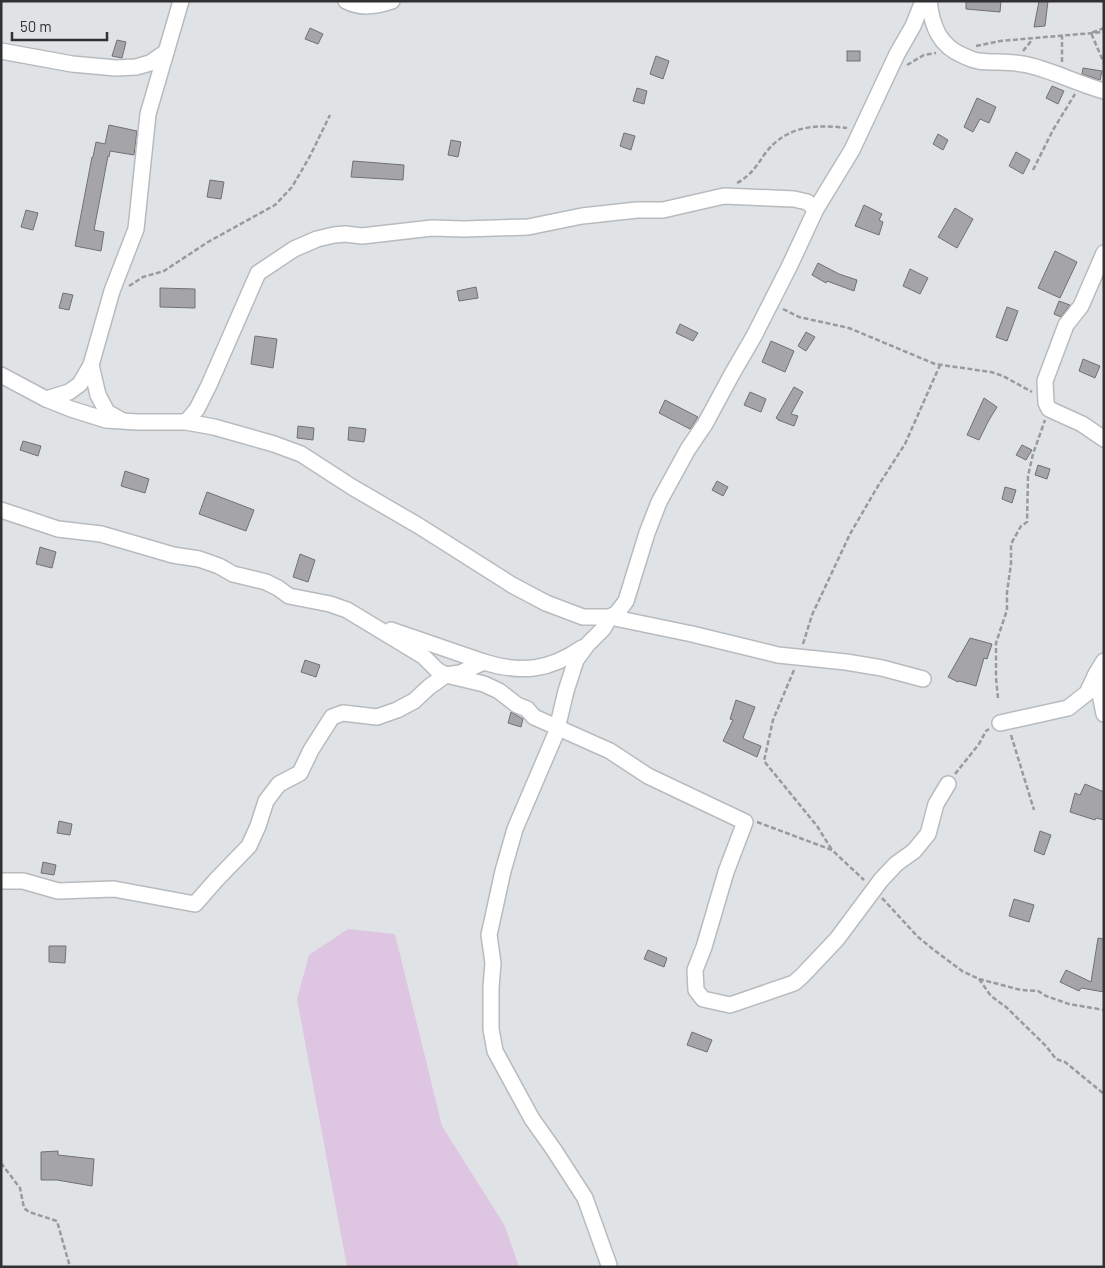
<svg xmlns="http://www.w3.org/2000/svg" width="1105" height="1268" viewBox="0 0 1105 1268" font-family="Barlow,sans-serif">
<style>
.green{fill:#dec6e2}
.building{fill:#a5a5a8;stroke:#717175}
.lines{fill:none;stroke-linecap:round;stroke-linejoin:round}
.minor-casing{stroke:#b8bbbe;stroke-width:18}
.path{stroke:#989a9d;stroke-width:2.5;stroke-dasharray:5 2.5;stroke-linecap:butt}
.minor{stroke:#fff;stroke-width:15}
</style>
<rect width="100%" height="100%" fill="#e0e3e6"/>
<path class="green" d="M 348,929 L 395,934 L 442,1126 L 505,1226 L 519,1267 L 347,1267 L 297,999 L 309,955 Z"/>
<g class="building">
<path d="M 966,1 L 1001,1 L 1000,12 L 966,9 Z"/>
<path d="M 1039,1 L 1048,1 L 1045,26 L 1034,27 Z"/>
<path d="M 310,28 L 323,34 L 318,44 L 305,39 Z"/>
<path d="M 117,40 L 126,42 L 122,58 L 112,56 Z"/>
<rect x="847" y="51" width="13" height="10"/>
<path d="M 656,56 L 669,61 L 663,79 L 650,74 Z"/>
<path d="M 1083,68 L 1102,71 L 1100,80 L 1082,74 Z"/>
<path d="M 1052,86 L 1064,91 L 1058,104 L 1046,98 Z"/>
<path d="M 637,88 L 647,91 L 644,104 L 633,101 Z"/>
<path d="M 977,98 L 996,107 L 989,123 L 980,119 L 973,132 L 964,127 Z"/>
<path d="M 109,125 L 137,131 L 134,155 L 110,151 L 109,157 L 108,156 L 94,230 L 104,232 L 101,251 L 75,246 L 92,157 L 93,157 L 96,142 L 105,144 Z"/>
<path d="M 624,133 L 635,136 L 631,150 L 620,146 Z"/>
<path d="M 938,134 L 948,140 L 943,150 L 933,144 Z"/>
<path d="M 451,140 L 461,142 L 458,157 L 448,155 Z"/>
<path d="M 1016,152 L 1030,160 L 1023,174 L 1009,166 Z"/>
<path d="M 353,161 L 404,165 L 403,180 L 351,177 Z"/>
<path d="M 210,180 L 224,182 L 221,199 L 207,197 Z"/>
<path d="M 864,205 L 882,214 L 879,220 L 883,222 L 879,235 L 855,226 Z"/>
<path d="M 955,208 L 973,219 L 957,248 L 938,237 Z"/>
<path d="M 26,210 L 38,213 L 33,230 L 21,227 Z"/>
<path d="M 1055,251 L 1077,262 L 1060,298 L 1038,288 Z"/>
<path d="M 818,263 L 839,274 L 857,280 L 854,291 L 827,281 L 826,283 L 812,275 Z"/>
<path d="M 910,269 L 928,278 L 920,294 L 903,286 Z"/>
<path d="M 476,287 L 478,298 L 459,301 L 457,291 Z"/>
<path d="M 160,288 L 195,289 L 195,308 L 160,307 Z"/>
<path d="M 63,293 L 73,295 L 69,310 L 59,308 Z"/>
<path d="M 1059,301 L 1070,305 L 1061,317 L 1054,314 Z"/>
<path d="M 1007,307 L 1018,311 L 1007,341 L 996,337 Z"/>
<path d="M 680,324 L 698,333 L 693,341 L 676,333 Z"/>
<path d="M 806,332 L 815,337 L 806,351 L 798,346 Z"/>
<path d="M 255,336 L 277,339 L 273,368 L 251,364 Z"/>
<path d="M 771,341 L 794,351 L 785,372 L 762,362 Z"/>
<path d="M 1083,359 L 1100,366 L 1095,378 L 1079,371 Z"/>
<path d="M 794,387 L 803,392 L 791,414 L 798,416 L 794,426 L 778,420 L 778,419 L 776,418 Z"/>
<path d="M 750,392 L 766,399 L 761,412 L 744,405 Z"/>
<path d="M 984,398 L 997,407 L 989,420 L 979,440 L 967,435 Z"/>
<path d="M 665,400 L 698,417 L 690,429 L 659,413 Z"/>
<path d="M 298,426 L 314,428 L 313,440 L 297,438 Z"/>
<path d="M 349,427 L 366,429 L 364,442 L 348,440 Z"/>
<path d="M 23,441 L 41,446 L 38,456 L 20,450 Z"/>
<path d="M 1022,445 L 1032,450 L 1026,460 L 1016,455 Z"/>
<path d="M 1038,465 L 1050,469 L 1047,479 L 1035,475 Z"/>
<path d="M 125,471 L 149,479 L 145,493 L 121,486 Z"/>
<path d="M 717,481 L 728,487 L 723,496 L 712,490 Z"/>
<path d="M 1005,487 L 1016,490 L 1012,503 L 1002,499 Z"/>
<path d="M 207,492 L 254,510 L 246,531 L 199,514 Z"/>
<path d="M 40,547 L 56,552 L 52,568 L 36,564 Z"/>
<path d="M 300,554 L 315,560 L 308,582 L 293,577 Z"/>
<path d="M 970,638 L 992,644 L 987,659 L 984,658 L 976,686 L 959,681 L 958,682 L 948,677 Z"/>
<path d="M 305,660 L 320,665 L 316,677 L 301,672 Z"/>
<path d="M 736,700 L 755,707 L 743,738 L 746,740 L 761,746 L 757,757 L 723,741 L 733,720 L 730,719 Z"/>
<path d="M 511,712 L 523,719 L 521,727 L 508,723 Z"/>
<path d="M 1085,784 L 1104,792 L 1104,820 L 1096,818 L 1095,820 L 1070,812 L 1075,793 L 1080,795 Z"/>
<path d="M 59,821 L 72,824 L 70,835 L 57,833 Z"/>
<path d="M 1040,831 L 1051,835 L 1044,855 L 1034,851 Z"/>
<path d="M 43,862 L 56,865 L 54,875 L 41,873 Z"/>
<path d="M 1014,899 L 1034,905 L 1029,922 L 1009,916 Z"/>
<path d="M 1098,938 L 1104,939 L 1104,992 L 1081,988 L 1079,991 L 1060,982 L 1066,970 L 1091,982 Z"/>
<path d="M 49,946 L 66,946 L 65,963 L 49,962 Z"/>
<path d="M 648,950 L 667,958 L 664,967 L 644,959 Z"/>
<path d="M 692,1032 L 712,1040 L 707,1052 L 687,1045 Z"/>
<path d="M 58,1151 L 58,1155 L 94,1159 L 92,1186 L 57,1180 L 41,1180 L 41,1152 Z"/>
</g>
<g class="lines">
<g class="minor-casing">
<g id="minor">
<path d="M 346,1 C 361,9 377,6 392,1"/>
<path d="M 929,1 C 932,26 939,46 964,56 C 968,58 973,60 978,61 C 995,63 1011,61 1028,65 C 1054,71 1078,84 1104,91"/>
<path d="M 1,51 L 72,64 L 116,68 L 136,67 L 150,63 L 166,52"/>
<path d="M 1104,253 L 1081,306 L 1066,325 L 1045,381 L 1046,403 L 1049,409 L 1082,424 L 1104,439"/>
<path d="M 91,365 L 98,395 L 107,412 L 121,420"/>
<path d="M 1,375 L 46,399 L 71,409 L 106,420 L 137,422 L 186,422 L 214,427 L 274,444 L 301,454 L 352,487 L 419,526 L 512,585 L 546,603 L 583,617 L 610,617 L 617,613 L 626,601 L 647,533 L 659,502 L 688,449 L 705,424 L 732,374 L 754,336 L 790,265 L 816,209 L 852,150 L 897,54 L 913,26 L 923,1"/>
<path d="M 46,399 L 69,392 L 80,384 L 91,365 L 112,291 L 136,229 L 148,114 L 181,1"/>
<path d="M 186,422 L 197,409 L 209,385 L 258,273 L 294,249 L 317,239 L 334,235 L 345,234 L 362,236 L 432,228 L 464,229 L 528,227 L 582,216 L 637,210 L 663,210 L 724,196 L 794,199 L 807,202 L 816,209"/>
<path d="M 1,510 L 58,529 L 101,534 L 173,555 L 199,559 L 219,566 L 233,574 L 266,582 L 278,588 L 289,596 L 330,604 L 347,610 L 423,656 L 437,670 L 446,675 L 484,684 L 499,691 L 517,705 L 527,709 L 534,717 L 610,751 L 648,776 L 745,822 L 726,872 L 704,947 L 695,970 L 696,990 L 703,999 L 730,1005 L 794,983 L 802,976 L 837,939 L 881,880 L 896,864 L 914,851 L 928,834 L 936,804 L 948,784"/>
<path d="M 391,630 L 484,662"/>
<path d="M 1104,661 L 1096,674 L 1104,714"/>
<path d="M 1000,723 L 1068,708 L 1087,693 L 1096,674"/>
<path d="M 1,881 L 23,881 L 58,891 L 114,889 L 195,904 L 217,879 L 249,846 L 258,826 L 266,801 L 279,784 L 300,773 L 311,750 L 332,717 L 343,713 L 377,717 L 397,710 L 414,701 L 429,687 L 446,675 L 460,673 L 484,662 C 522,674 550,670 582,648"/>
<path d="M 609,1265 L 585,1198 L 554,1150 L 532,1119 L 495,1051 L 491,1029 L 491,987 L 493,963 L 489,935 L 503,871 L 515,829 L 556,733 L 566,691 L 576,660 L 587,645 L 603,629 L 610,617 L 692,634 L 778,655 L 846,662 L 882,668 L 923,679"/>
</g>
</g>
<g class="path">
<path d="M 1104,28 L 1091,33 L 1104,63"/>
<path d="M 976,46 L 1000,41 L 1104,32"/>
<path d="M 1023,51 L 1032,40"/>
<path d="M 1062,62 L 1062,36"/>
<path d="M 907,65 L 924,55 L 936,53"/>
<path d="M 1033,170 L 1053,130 L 1075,94"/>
<path d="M 737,183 C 750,176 756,167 764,155 C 785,126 814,124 847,128"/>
<path d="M 129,286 L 143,277 L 164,271 L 208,242 L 275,205 L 292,187 L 310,156 L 330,115"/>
<path d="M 783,309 L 799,317 L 849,328 L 935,364 L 991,372 L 1003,376 L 1032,392"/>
<path d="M 803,644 L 812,615 L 850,534 L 878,486 L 905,444 L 940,365"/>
<path d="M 794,670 L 773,720 L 764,761 L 817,826 L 832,850"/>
<path d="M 998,698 L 996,678 L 996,643 L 1007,610 L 1007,592 L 1011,564 L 1011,544 L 1021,526 L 1027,522 L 1028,476 L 1033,454 L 1045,420"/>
<path d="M 1011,735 L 1034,810"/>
<path d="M 955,774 L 979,744 L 986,731 L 989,729"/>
<path d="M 757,822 L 832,850 L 864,880"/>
<path d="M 882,898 L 918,937 L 934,950 L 962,971 L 979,979 L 991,996 L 1006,1007 L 1046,1046 L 1056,1059 L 1065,1062 L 1104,1094"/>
<path d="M 979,979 L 1021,990 L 1038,991 L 1046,996 L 1069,1004 L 1104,1010"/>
<path d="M 1,1163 L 20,1188 L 24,1208 L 29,1212 L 57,1221 L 70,1267"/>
</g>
<use href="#minor" class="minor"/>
</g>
<rect width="1105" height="1268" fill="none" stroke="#313133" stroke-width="5"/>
<path d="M12 32v8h95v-8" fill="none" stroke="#313133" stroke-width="2.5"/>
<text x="20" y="32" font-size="15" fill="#313133" stroke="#e0e3e6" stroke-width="4" paint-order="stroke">50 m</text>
</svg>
